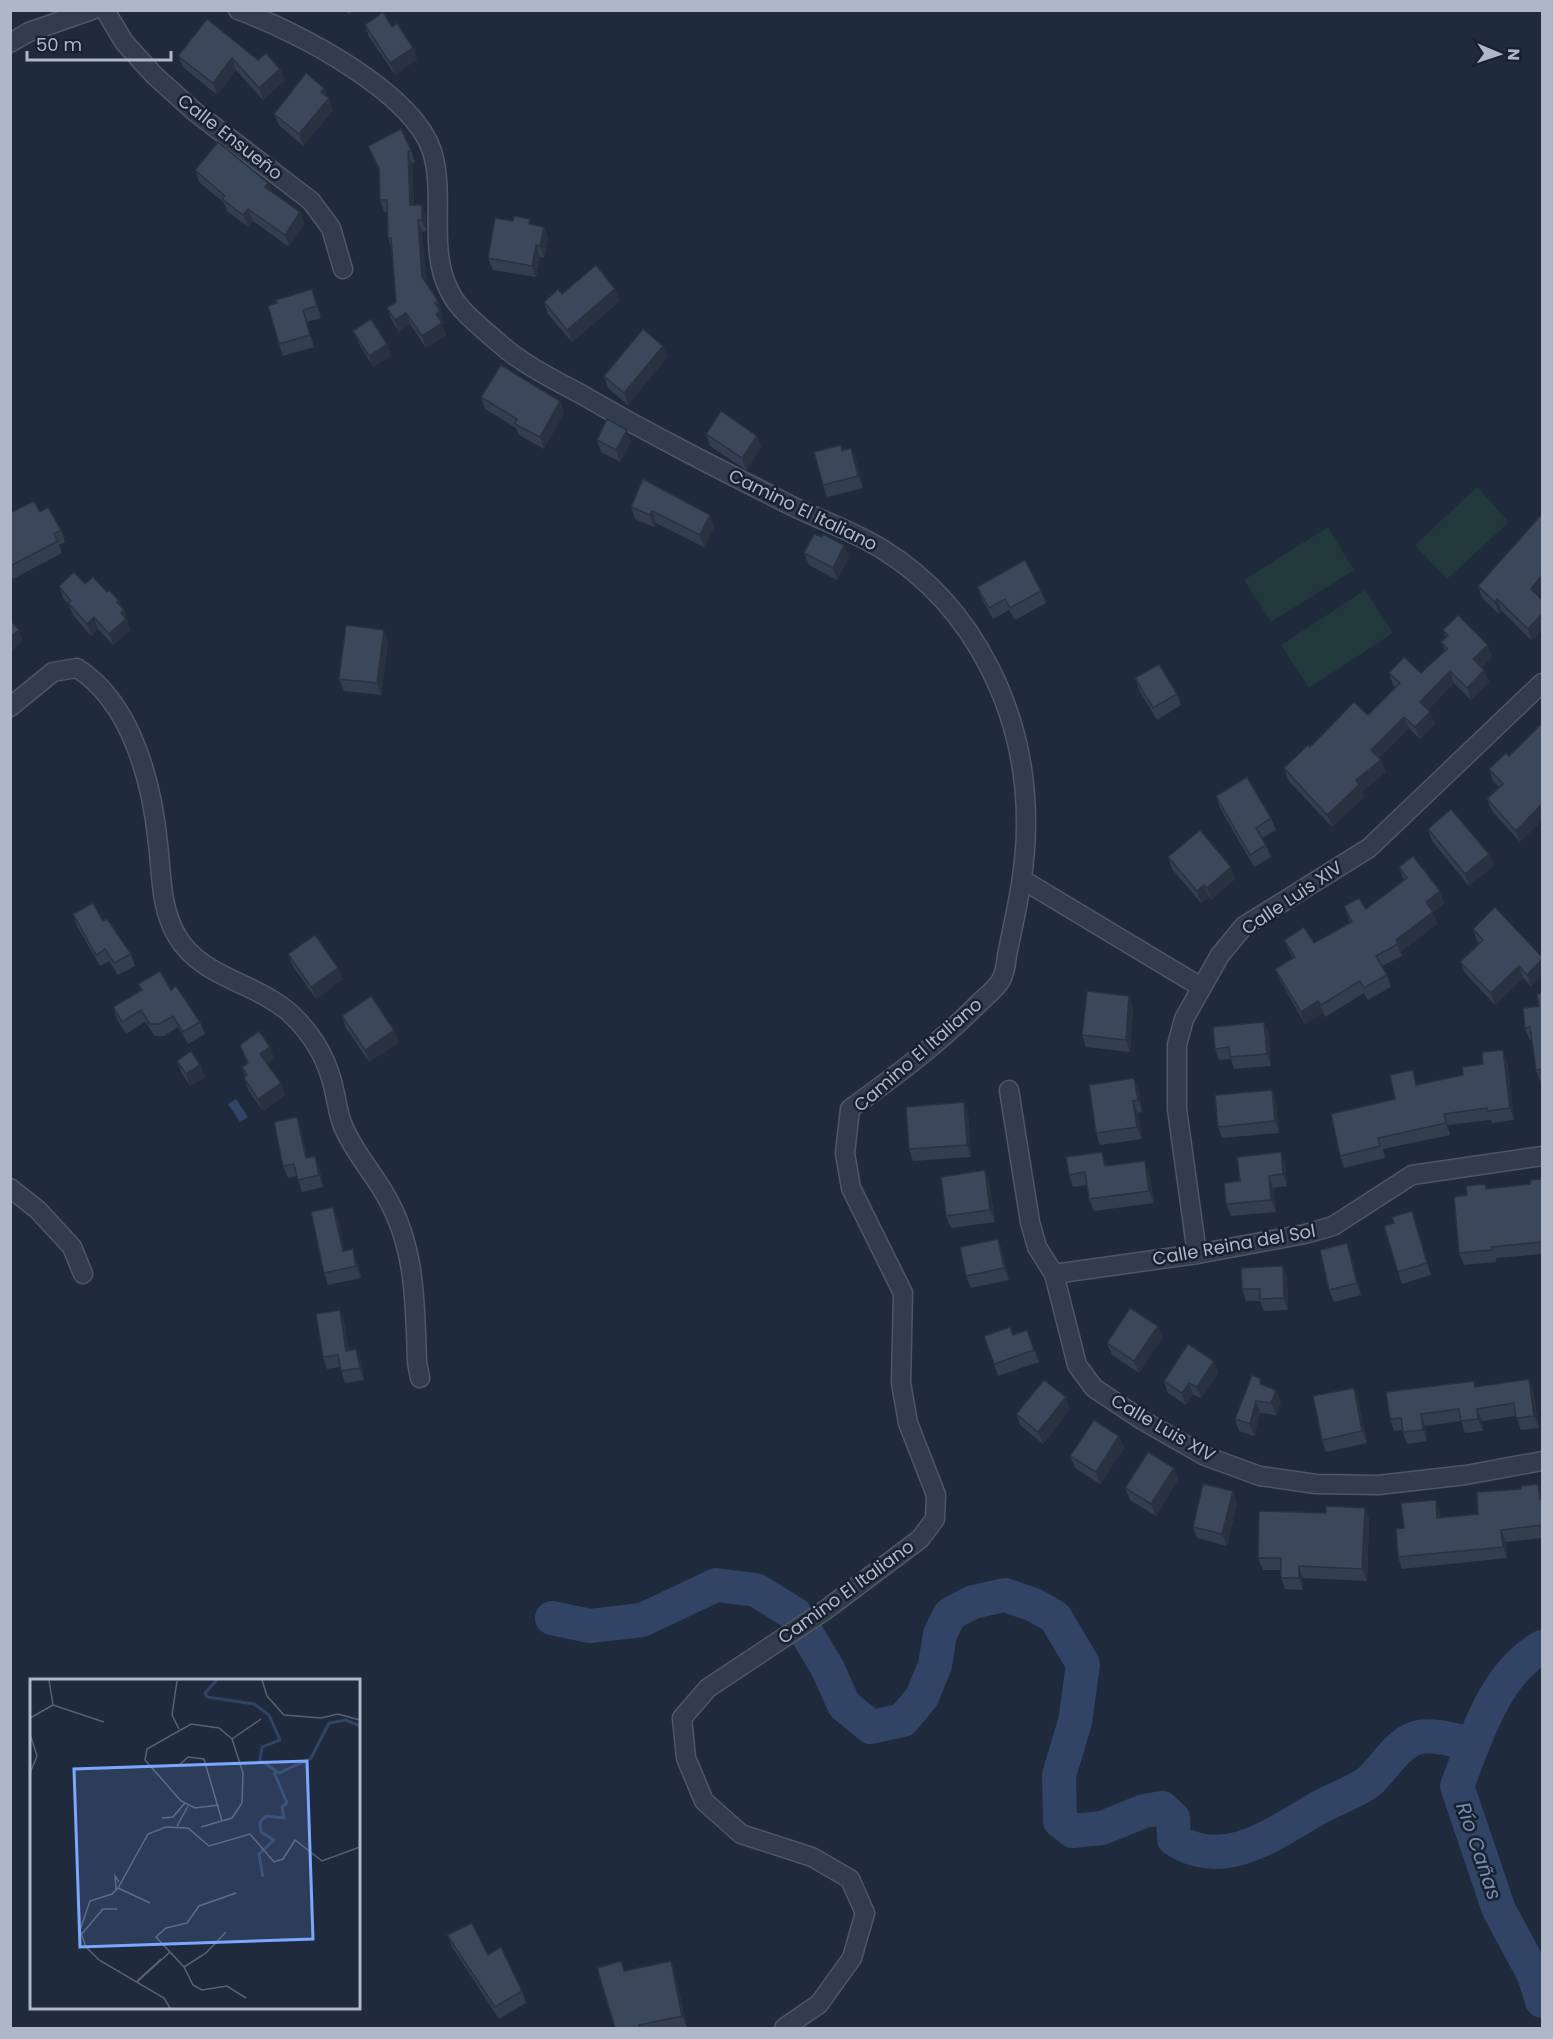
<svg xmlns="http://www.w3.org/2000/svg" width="1553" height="2039" viewBox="0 0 1553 2039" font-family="Poppins,sans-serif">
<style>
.green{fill:#21383d}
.water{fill:#314465}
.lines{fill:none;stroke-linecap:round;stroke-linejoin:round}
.river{stroke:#314465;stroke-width:34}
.minor-casing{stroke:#4e5766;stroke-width:21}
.minor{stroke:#333c4c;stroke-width:18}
.wall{fill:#333e4e}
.shaded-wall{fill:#293240}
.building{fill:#3b485b;stroke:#293240;stroke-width:1.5}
.labels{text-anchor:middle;stroke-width:5;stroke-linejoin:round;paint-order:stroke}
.street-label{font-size:18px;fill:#aeb7c8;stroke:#192130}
.water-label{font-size:20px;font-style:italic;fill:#748bb2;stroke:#192130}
.inset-river{fill:none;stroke:#314465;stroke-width:3}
.inset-road{fill:none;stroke:#586274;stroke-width:1.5}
.view{fill:#7ca7ff;fill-opacity:0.15;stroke:#7ca7ff;stroke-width:3}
.inset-edge{fill:none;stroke:#aeb7c8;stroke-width:3}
</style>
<rect width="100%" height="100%" fill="#1f2a3c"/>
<g class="green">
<path d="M 1477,487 L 1509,522 L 1447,579 L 1415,545 Z"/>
<path d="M 1328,527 L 1354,570 L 1271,622 L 1244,580 Z"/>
<path d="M 1365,590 L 1393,633 L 1309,688 L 1281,645 Z"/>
</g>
<path class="water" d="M 236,1099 L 248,1117 L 240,1122 L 228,1104 Z"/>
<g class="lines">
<g class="river">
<path d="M 552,1618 L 590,1626 L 642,1620 L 716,1585 L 756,1590 L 795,1614 L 828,1669 L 844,1705 L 871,1727 L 903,1720 L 922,1697 L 935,1665 L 940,1634 L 950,1614 L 973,1602 L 1005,1595 L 1034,1605 L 1055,1617 L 1083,1664 L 1075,1722 L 1059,1775 L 1060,1821 L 1073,1831 L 1102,1828 L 1144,1811 L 1162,1808 L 1173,1818 L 1174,1839 C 1224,1873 1276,1832 1320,1807 C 1336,1798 1359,1791 1372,1779 C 1385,1766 1394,1749 1411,1740 C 1429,1731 1454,1741 1473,1744"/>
<path d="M 1542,1647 C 1494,1674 1476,1738 1457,1786 L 1499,1910 L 1534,1975 L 1542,2001"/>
</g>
<g class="minor-casing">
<g id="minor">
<path d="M 105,10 L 124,42 L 154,75 L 195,112 L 311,201 L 331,228 L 343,269"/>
<path d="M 238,10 C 296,31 412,91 432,151 C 446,197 427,249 450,292 C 459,311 483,329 499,343 C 523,365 557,381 586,397 C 653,436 721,470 790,505 C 820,520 853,531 882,549 C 976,607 1027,716 1026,825 C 1026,868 1017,908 1008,950 C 1006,959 1006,972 1001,980 C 996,989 986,996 979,1003 C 940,1043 895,1076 850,1109 L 845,1153 L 851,1188 L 903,1293 L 901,1383 L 908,1423 L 936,1495 L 935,1519 L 920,1539 L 824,1611 L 708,1688 L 682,1718 L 686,1758 L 704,1801 L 741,1834 L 812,1857 L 850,1879 L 865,1913 L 852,1958 L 819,2004 L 784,2028"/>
<path d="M 10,43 L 29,32 L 92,10"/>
<path d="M 10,707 L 53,672 L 77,668 C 132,703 152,783 158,844 C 162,876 160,907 177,936 C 201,978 256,982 291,1014 C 309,1031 324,1054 331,1078 C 336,1094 337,1111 343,1126 C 355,1154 372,1171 386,1196 C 416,1248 415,1304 417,1362 L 420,1378"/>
<path d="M 1023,880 L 1201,987"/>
<path d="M 1009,1090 L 1030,1222 L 1037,1247 L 1054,1274 L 1077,1365 L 1094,1388 L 1142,1420 L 1205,1456 L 1260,1476 L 1316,1484 L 1378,1485 L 1466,1475 L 1542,1461"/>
<path d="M 10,1188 L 38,1210 L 72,1247 L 83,1274"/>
<path d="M 1197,1254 L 1177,1109 L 1177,1045 L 1184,1019 L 1220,955 L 1244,926 L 1369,848 L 1542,683"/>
<path d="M 1054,1274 L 1197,1254 L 1305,1234 L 1333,1226 L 1412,1175 L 1542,1156"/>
</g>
</g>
<use href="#minor" class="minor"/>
</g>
<g class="wall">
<path d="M 342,10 L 352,10 L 350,14 Z"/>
<path d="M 365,25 L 392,27 L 413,48 L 417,59 L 395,75 L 369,37 Z"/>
<path d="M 178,56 L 258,60 L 280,69 L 285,80 L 263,100 L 236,70 L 217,95 L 183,67 Z"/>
<path d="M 324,88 L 333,110 L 303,146 L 279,125 L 274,114 Z"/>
<path d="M 368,146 L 411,150 L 415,162 L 412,164 L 414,205 L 426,216 L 426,231 L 422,232 L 426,283 L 438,301 L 442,313 L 441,314 L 444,323 L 442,324 L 446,335 L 426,348 L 410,324 L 399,332 L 391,319 L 387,308 L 396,302 L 392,250 L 388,238 L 387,212 L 384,212 L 380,200 L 379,171 Z"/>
<path d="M 195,170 L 268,183 L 272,192 L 300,212 L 304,224 L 289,247 L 253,221 L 248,227 L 227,211 L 224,203 L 199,182 Z"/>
<path d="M 532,224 L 544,227 L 548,238 L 544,258 L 540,257 L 536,277 L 493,270 L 488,258 Z"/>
<path d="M 312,289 L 321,318 L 307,322 L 314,347 L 283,356 L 279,344 L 277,303 Z"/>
<path d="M 562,294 L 620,301 L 572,342 L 548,314 L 544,302 Z"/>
<path d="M 353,331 L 387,344 L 391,356 L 373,367 L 358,342 Z"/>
<path d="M 663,346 L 667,357 L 628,405 L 608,388 L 604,376 Z"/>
<path d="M 481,397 L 564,413 L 544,449 L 519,435 L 516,428 L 485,409 Z"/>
<path d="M 706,434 L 757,436 L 761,448 L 746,470 L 710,446 Z"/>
<path d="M 597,440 L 631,442 L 620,462 L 601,452 Z"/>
<path d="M 841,445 L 843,450 L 851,448 L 856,460 L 863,488 L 827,497 L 823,485 Z"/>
<path d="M 643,479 L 714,527 L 704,547 L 656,523 L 654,527 L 635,519 L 631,507 Z"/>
<path d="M 40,512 L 61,530 L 65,542 L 59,545 L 62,553 L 13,579 L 10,574 L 10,513 Z"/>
<path d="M 804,553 L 849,557 L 837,580 L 809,565 Z"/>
<path d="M 85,584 L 107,592 L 119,601 L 122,607 L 124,610 L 128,622 L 127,623 L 130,630 L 113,645 L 98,629 L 91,636 L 73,615 L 69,605 L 63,598 L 59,586 Z"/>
<path d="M 1478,586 L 1542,592 L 1539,596 L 1532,641 L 1502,611 L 1499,614 L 1482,598 Z"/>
<path d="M 977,587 L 1041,591 L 1046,603 L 1015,620 L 1009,610 L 993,619 L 982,599 Z"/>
<path d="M 1443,630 L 1492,657 L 1481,667 L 1484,670 L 1489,682 L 1471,700 L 1454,683 L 1428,710 L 1435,724 L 1420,739 L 1409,728 L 1379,758 L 1386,772 L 1362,791 L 1364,797 L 1332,827 L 1288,780 L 1284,768 L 1310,747 L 1368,715 L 1396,687 L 1393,685 L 1389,673 L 1421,673 L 1445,651 L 1441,642 L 1446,638 Z"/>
<path d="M 388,642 L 381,695 L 344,691 L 339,679 Z"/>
<path d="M 1135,678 L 1177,694 L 1181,705 L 1157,720 L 1139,690 Z"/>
<path d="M 1509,756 L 1520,842 L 1492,811 L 1487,799 L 1500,788 L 1493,781 L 1489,769 Z"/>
<path d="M 1216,796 L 1271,818 L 1276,830 L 1262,838 L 1266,845 L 1271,857 L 1254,867 L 1220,808 Z"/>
<path d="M 1428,829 L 1489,854 L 1494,866 L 1469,886 L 1432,841 Z"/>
<path d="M 1168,857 L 1235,879 L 1211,900 L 1209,897 L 1201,903 L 1172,869 Z"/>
<path d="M 1399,867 L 1444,903 L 1433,912 L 1437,924 L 1400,952 L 1402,956 L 1382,966 L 1387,975 L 1391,987 L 1368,1000 L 1364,993 L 1325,1017 L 1323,1013 L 1305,1024 L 1280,980 L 1275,969 L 1293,958 L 1289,951 L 1284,940 L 1314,943 L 1350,923 L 1344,906 L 1366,909 L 1404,880 Z"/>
<path d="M 73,914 L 103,921 L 131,954 L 135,966 L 118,975 L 109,961 L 100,966 L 77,926 Z"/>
<path d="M 1473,929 L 1542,957 L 1531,986 L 1523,978 L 1495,1005 L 1465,973 L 1460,962 L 1479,943 L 1477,941 Z"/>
<path d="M 288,954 L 338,968 L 343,979 L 316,999 L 293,966 Z"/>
<path d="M 138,984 L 171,990 L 200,1022 L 205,1034 L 188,1044 L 178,1027 L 164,1036 L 155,1036 L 145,1022 L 126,1034 L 117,1019 L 113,1007 L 141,990 Z"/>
<path d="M 1542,993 L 1542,1081 L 1540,1081 L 1536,1070 L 1532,1040 L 1530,1040 L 1525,1028 L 1539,1006 Z"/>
<path d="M 1129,996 L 1133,1008 L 1130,1052 L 1086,1047 L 1082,1035 Z"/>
<path d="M 342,1016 L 399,1042 L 369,1062 L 346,1028 Z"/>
<path d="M 1264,1022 L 1269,1034 L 1271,1066 L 1234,1069 L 1231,1059 L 1219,1060 L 1215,1049 Z"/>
<path d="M 240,1045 L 270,1047 L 274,1059 L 267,1064 L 281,1083 L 285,1095 L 263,1111 L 248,1090 L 244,1078 L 245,1077 L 242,1067 L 247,1064 Z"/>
<path d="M 177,1061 L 200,1065 L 205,1077 L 190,1086 L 181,1072 Z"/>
<path d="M 1507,1062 L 1514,1120 L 1492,1123 L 1491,1120 L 1448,1125 L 1450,1135 L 1383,1149 L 1385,1158 L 1344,1168 L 1340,1156 L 1417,1084 L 1463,1075 Z"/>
<path d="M 1134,1078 L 1139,1090 L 1142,1112 L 1138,1113 L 1142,1139 L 1100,1145 L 1096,1133 Z"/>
<path d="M 1272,1090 L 1276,1102 L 1279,1133 L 1222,1138 L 1218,1127 Z"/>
<path d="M 968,1114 L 971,1157 L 913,1161 L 909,1149 Z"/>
<path d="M 301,1129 L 307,1157 L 315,1156 L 319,1167 L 323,1187 L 302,1192 L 297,1176 L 288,1178 L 283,1166 Z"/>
<path d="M 1102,1152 L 1107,1166 L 1149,1173 L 1154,1203 L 1094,1211 L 1089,1199 L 1087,1185 L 1073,1187 L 1069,1175 Z"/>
<path d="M 1285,1164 L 1287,1186 L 1273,1188 L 1276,1212 L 1231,1216 L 1226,1204 L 1240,1181 Z"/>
<path d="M 985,1170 L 989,1182 L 995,1222 L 951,1228 L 946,1216 Z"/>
<path d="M 1542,1179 L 1542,1254 L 1496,1258 L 1496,1262 L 1464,1265 L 1459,1253 L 1467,1195 L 1487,1189 L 1530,1184 Z"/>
<path d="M 338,1219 L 344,1251 L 357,1261 L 361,1278 L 328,1285 L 324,1273 Z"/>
<path d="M 1416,1223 L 1431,1275 L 1402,1284 L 1398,1272 Z"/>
<path d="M 998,1239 L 1002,1251 L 1009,1280 L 971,1288 L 966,1276 Z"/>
<path d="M 1351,1255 L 1361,1295 L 1334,1302 L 1329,1290 Z"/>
<path d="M 1287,1278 L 1288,1310 L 1264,1311 L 1260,1301 L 1246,1301 L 1242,1289 Z"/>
<path d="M 340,1310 L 344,1322 L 349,1351 L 361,1361 L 364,1380 L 345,1383 L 340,1367 L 327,1369 L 323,1357 Z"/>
<path d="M 1158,1326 L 1162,1338 L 1139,1373 L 1112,1355 L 1107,1343 Z"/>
<path d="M 1027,1330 L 1039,1362 L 998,1376 L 984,1336 L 1013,1335 Z"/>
<path d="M 1214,1361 L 1218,1373 L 1201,1399 L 1193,1394 L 1186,1405 L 1168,1393 L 1164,1381 Z"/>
<path d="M 1529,1379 L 1533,1391 L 1539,1428 L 1521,1430 L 1516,1416 L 1482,1421 L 1483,1431 L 1465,1433 L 1461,1421 L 1425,1426 L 1427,1441 L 1407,1444 L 1402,1430 L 1394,1431 L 1390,1419 L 1476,1387 Z"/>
<path d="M 1264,1385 L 1281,1402 L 1276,1415 L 1260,1413 L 1254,1436 L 1239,1431 L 1235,1419 Z"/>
<path d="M 1354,1388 L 1358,1400 L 1367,1443 L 1326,1452 L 1322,1440 Z"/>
<path d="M 1070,1409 L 1043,1444 L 1021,1426 L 1016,1414 Z"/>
<path d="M 1119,1436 L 1124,1448 L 1100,1484 L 1075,1468 L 1070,1456 Z"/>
<path d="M 1174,1468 L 1178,1480 L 1156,1516 L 1130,1500 L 1125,1488 Z"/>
<path d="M 1542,1495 L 1542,1538 L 1506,1542 L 1507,1558 L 1402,1569 L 1398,1557 L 1404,1528 L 1440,1512 L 1440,1517 L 1478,1514 Z"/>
<path d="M 1237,1503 L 1227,1546 L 1197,1538 L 1193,1527 Z"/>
<path d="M 1365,1508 L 1369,1519 L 1367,1581 L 1303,1578 L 1303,1590 L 1285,1589 L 1281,1578 L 1281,1570 L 1263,1570 L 1258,1558 L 1326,1513 Z"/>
<path d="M 447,1935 L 488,1955 L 522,1991 L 526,2003 L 499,2019 L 452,1947 Z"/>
<path d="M 624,1971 L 675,1973 L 687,2028 L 615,2028 Z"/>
</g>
<g class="shaded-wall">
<path d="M 413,48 L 417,59 L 395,75 L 390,63 Z"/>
<path d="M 232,58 L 236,70 L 217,95 L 213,83 Z"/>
<path d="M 280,69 L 285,80 L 263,100 L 259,88 Z"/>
<path d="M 324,88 L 333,110 L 303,146 L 299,134 L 321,92 Z"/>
<path d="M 408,152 L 412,164 L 414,217 L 410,205 Z"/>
<path d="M 268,183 L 273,195 L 265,187 Z"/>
<path d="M 422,205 L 426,216 L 426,231 L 422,220 Z"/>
<path d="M 248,209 L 253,221 L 248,227 L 243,215 Z"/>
<path d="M 300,212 L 304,224 L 289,247 L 285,235 Z"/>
<path d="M 418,220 L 422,232 L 427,288 L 422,277 Z"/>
<path d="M 544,227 L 548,238 L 544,258 L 540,246 Z"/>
<path d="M 536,245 L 540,257 L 536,277 L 532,266 Z"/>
<path d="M 615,289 L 620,301 L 572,342 L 567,330 Z"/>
<path d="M 438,301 L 442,313 L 441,314 L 444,323 L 442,324 L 446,335 L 426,348 L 422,336 L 436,314 L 435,303 Z"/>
<path d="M 303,310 L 307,322 L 314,347 L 310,335 Z"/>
<path d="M 406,313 L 410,324 L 399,332 L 395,320 Z"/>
<path d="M 387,344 L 391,356 L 373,367 L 369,356 Z"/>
<path d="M 663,346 L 667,357 L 628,405 L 624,393 Z"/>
<path d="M 560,401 L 564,413 L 544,449 L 540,437 Z"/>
<path d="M 627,430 L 631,442 L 620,462 L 616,450 Z"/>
<path d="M 757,436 L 761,448 L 746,470 L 742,458 Z"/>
<path d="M 851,448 L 856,460 L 863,488 L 858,476 Z"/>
<path d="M 652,511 L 656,523 L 654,527 L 650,515 Z"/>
<path d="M 710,515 L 714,527 L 704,547 L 700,535 Z"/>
<path d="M 844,545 L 849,557 L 837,580 L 833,568 Z"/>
<path d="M 1542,575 L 1542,592 L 1535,601 L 1531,589 Z"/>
<path d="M 1497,599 L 1502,611 L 1499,614 L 1495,602 Z"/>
<path d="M 119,601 L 128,622 L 127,623 L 130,630 L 113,645 L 109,634 L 117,602 Z"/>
<path d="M 1542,614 L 1542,630 L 1532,641 L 1528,629 Z"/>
<path d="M 94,617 L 98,629 L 91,636 L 87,624 Z"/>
<path d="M 19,630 L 23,641 L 10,653 L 10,637 Z"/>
<path d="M 384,630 L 388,642 L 381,695 L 377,683 Z"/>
<path d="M 1488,645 L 1492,657 L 1478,671 L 1473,659 Z"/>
<path d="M 1484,670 L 1489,682 L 1471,700 L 1467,688 Z"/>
<path d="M 1450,671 L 1454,683 L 1424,714 L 1420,702 Z"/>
<path d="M 1430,712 L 1435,724 L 1420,739 L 1415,727 Z"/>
<path d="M 1404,717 L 1409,728 L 1375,762 L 1371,750 Z"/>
<path d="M 1381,760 L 1386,772 L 1362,791 L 1364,797 L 1332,827 L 1327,815 L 1356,780 Z"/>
<path d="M 1542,804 L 1542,821 L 1520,842 L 1516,831 Z"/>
<path d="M 1489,854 L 1494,866 L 1469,886 L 1465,874 Z"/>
<path d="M 1231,867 L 1235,879 L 1211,900 L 1207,888 Z"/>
<path d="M 1204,885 L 1209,897 L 1201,903 L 1197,891 Z"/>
<path d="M 1440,891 L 1444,903 L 1430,914 L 1426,902 Z"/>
<path d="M 1433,912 L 1437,924 L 1400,952 L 1396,940 Z"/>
<path d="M 1542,959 L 1542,975 L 1531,986 L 1527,975 Z"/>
<path d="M 1519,966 L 1523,978 L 1495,1005 L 1491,993 Z"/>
<path d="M 338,968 L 343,979 L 316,999 L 311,987 Z"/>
<path d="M 1129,996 L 1133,1008 L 1130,1052 L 1126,1040 Z"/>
<path d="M 1318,1001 L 1323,1013 L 1305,1024 L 1301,1012 Z"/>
<path d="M 1264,1022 L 1269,1034 L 1271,1066 L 1267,1054 Z"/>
<path d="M 394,1030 L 399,1042 L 369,1062 L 365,1050 Z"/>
<path d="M 270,1047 L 274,1059 L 265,1066 L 260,1054 Z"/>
<path d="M 1503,1050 L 1507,1062 L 1514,1120 L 1510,1108 Z"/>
<path d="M 200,1065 L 205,1077 L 190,1086 L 186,1074 Z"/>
<path d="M 1134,1078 L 1139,1090 L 1142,1112 L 1138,1100 Z"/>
<path d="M 281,1083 L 285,1095 L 263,1111 L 258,1099 Z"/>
<path d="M 1272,1090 L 1276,1102 L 1279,1133 L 1275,1121 Z"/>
<path d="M 1133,1101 L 1138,1113 L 1142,1139 L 1137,1127 Z"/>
<path d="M 964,1102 L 968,1114 L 971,1157 L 967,1145 Z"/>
<path d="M 1444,1114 L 1448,1125 L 1450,1135 L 1446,1123 Z"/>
<path d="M 297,1117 L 301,1129 L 310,1170 L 306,1158 Z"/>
<path d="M 1102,1152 L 1107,1164 L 1109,1178 L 1105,1166 Z"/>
<path d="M 1281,1152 L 1285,1164 L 1287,1186 L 1283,1174 Z"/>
<path d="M 315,1156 L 319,1167 L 323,1187 L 319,1175 Z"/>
<path d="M 1145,1161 L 1149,1173 L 1154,1203 L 1149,1191 Z"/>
<path d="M 985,1170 L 989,1182 L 995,1222 L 990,1210 Z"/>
<path d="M 1269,1176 L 1273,1188 L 1276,1212 L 1271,1200 Z"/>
<path d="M 333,1207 L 338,1219 L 347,1263 L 343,1251 Z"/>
<path d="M 1412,1211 L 1416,1223 L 1431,1275 L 1427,1263 Z"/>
<path d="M 998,1239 L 1002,1251 L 1009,1280 L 1004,1268 Z"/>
<path d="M 1347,1243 L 1351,1255 L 1361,1295 L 1357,1283 Z"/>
<path d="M 353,1249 L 357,1261 L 361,1278 L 356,1266 Z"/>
<path d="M 1283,1266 L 1287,1278 L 1288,1310 L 1284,1298 Z"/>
<path d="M 340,1310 L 344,1322 L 351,1363 L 346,1351 Z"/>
<path d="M 1158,1326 L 1162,1338 L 1139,1373 L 1134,1361 Z"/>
<path d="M 356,1349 L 361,1361 L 364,1380 L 360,1368 Z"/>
<path d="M 1214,1361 L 1218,1373 L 1201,1399 L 1197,1387 Z"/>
<path d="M 1529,1379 L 1533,1391 L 1539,1428 L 1534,1416 Z"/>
<path d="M 1189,1383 L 1193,1394 L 1186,1405 L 1182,1393 Z"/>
<path d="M 1354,1388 L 1358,1400 L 1367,1443 L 1362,1431 Z"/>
<path d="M 1276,1390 L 1281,1402 L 1276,1415 L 1271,1403 Z"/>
<path d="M 1066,1397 L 1070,1409 L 1043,1444 L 1038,1432 Z"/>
<path d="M 1256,1401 L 1260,1413 L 1254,1436 L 1250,1424 Z"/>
<path d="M 1477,1409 L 1482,1421 L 1483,1431 L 1478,1419 Z"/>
<path d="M 1421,1414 L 1425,1426 L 1427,1441 L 1423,1430 Z"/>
<path d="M 1119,1436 L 1124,1448 L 1100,1484 L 1096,1472 Z"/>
<path d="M 1174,1468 L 1178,1480 L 1156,1516 L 1151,1504 Z"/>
<path d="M 1538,1484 L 1542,1495 L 1542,1506 L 1540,1499 Z"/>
<path d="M 1233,1491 L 1237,1503 L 1227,1546 L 1222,1534 Z"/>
<path d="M 1436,1500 L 1440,1512 L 1441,1530 L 1437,1518 Z"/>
<path d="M 1365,1508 L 1369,1519 L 1367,1581 L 1362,1569 Z"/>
<path d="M 1501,1530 L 1506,1542 L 1507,1558 L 1503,1547 Z"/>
<path d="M 1299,1566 L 1303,1578 L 1303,1590 L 1299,1578 Z"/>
<path d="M 671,1961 L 675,1973 L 687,2028 L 682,2016 Z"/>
</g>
<g class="building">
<path d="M 383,12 L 392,27 L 397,23 L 413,48 L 390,63 L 365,25 Z"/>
<path d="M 207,19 L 258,60 L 266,53 L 280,69 L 259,88 L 232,58 L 213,83 L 178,56 Z"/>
<path d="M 306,73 L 324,88 L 321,92 L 329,98 L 299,134 L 274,114 Z"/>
<path d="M 401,129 L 411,150 L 408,152 L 410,205 L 422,205 L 422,220 L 418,220 L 422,277 L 438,301 L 435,303 L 440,311 L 436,314 L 442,323 L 422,336 L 406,313 L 395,320 L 387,308 L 396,302 L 391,238 L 388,238 L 387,200 L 380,200 L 379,168 L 368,146 Z"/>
<path d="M 218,142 L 268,183 L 265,187 L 300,212 L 285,235 L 248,209 L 243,215 L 222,199 L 225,196 L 195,170 Z"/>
<path d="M 514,216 L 530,219 L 529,224 L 544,227 L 540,246 L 536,245 L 532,266 L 488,258 L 495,218 L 513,221 Z"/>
<path d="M 596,265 L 615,289 L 567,330 L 544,302 L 558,289 L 562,294 Z"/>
<path d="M 312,289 L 317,306 L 303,310 L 310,335 L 279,344 L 268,306 L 277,303 L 276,300 Z"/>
<path d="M 371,319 L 387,344 L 369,356 L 353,331 Z"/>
<path d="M 643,329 L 663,346 L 624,393 L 604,376 Z"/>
<path d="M 501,365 L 560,401 L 540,437 L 515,424 L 517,419 L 481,397 Z"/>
<path d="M 721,411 L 757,436 L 742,458 L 706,434 Z"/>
<path d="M 607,419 L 627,430 L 616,450 L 597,440 Z"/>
<path d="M 841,445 L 842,451 L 851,448 L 858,476 L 823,485 L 814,452 Z"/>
<path d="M 643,479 L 710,515 L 700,535 L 652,511 L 650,515 L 631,507 Z"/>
<path d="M 34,501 L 40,512 L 48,507 L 61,530 L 54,534 L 58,541 L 10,566 L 10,513 Z"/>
<path d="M 1542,514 L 1542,575 L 1531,589 L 1542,600 L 1542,614 L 1528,629 L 1497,599 L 1495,602 L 1478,586 Z"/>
<path d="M 814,534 L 822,537 L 823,534 L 844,545 L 833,568 L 804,553 Z"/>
<path d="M 1025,560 L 1041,591 L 1010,608 L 1005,599 L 989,608 L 977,587 Z"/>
<path d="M 74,572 L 85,584 L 93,577 L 107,592 L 109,590 L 119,601 L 117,602 L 124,610 L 121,613 L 126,619 L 109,634 L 94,617 L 87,624 L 68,603 L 71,601 L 59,586 Z"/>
<path d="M 1458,615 L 1488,645 L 1473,659 L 1484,670 L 1467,688 L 1450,671 L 1420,702 L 1430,712 L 1415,727 L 1404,717 L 1371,750 L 1381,760 L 1356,780 L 1359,785 L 1327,815 L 1284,768 L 1308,745 L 1310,747 L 1354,702 L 1368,715 L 1400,683 L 1389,673 L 1404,657 L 1421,673 L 1447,649 L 1441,642 L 1448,636 L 1443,630 Z"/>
<path d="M 10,620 L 19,630 L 10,637 Z"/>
<path d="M 346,625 L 384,630 L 377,683 L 339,679 Z"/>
<path d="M 1159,664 L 1177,694 L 1153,708 L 1135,678 Z"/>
<path d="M 1541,724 L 1542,726 L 1542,804 L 1516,831 L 1487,799 L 1503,784 L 1489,769 L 1506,753 L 1509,756 Z"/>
<path d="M 1247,777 L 1271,818 L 1256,828 L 1266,845 L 1250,855 L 1216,796 Z"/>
<path d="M 1451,809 L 1489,854 L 1465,874 L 1428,829 Z"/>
<path d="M 1200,830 L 1231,867 L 1207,888 L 1204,885 L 1197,891 L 1168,857 Z"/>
<path d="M 1413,856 L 1440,891 L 1426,902 L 1433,912 L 1396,940 L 1398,944 L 1376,956 L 1387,975 L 1364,988 L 1360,981 L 1321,1005 L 1318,1001 L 1301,1012 L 1275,969 L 1295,957 L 1284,940 L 1304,927 L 1314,943 L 1352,922 L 1344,906 L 1359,898 L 1366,909 L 1407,878 L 1399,867 Z"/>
<path d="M 93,903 L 103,921 L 107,919 L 131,954 L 114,963 L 105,949 L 96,955 L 73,914 Z"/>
<path d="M 1495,907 L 1542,957 L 1542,959 L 1527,975 L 1519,966 L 1491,993 L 1460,962 L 1483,940 L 1473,929 Z"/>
<path d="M 315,935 L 338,968 L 311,987 L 288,954 Z"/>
<path d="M 160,971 L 171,990 L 176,986 L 200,1022 L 183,1032 L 173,1016 L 159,1024 L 150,1024 L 141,1010 L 122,1022 L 113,1007 L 142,990 L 138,984 Z"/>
<path d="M 1087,991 L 1129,996 L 1126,1040 L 1082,1035 Z"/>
<path d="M 1542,993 L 1542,1069 L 1536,1070 L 1530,1027 L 1525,1028 L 1523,1008 L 1539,1006 L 1537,994 Z"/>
<path d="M 371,996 L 394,1030 L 365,1050 L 342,1016 Z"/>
<path d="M 1264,1022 L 1267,1054 L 1230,1057 L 1229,1047 L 1215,1049 L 1213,1027 Z"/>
<path d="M 259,1031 L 270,1047 L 260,1054 L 281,1083 L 258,1099 L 244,1078 L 247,1075 L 242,1067 L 248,1063 L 240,1045 Z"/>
<path d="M 1503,1050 L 1510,1108 L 1488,1111 L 1487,1108 L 1444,1114 L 1446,1123 L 1378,1138 L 1380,1146 L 1340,1156 L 1331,1114 L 1395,1099 L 1390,1075 L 1413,1070 L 1416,1085 L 1463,1075 L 1462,1067 L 1483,1064 L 1482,1052 Z"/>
<path d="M 191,1051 L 200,1065 L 186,1074 L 177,1061 Z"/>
<path d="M 1134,1078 L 1138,1100 L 1133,1101 L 1137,1127 L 1096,1133 L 1089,1085 Z"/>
<path d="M 1272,1090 L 1275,1121 L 1218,1127 L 1215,1095 Z"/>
<path d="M 964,1102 L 967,1145 L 909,1149 L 906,1107 Z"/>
<path d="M 297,1117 L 306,1158 L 315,1156 L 319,1175 L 298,1180 L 294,1164 L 283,1166 L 274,1122 Z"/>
<path d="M 1102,1152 L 1105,1166 L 1145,1161 L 1149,1191 L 1089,1199 L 1085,1172 L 1069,1175 L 1066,1157 Z"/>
<path d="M 1281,1152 L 1283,1174 L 1269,1176 L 1271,1200 L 1226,1204 L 1224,1183 L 1240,1181 L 1237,1157 Z"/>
<path d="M 985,1170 L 990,1210 L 946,1216 L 941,1177 Z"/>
<path d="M 1542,1179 L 1542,1242 L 1492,1247 L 1492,1250 L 1459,1253 L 1454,1197 L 1467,1195 L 1466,1186 L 1485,1184 L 1486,1189 L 1530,1184 L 1530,1180 Z"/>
<path d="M 333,1207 L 343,1251 L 353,1249 L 356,1266 L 324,1273 L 311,1212 Z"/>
<path d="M 1412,1211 L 1427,1263 L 1398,1272 L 1384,1226 L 1394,1223 L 1392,1217 Z"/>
<path d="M 998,1239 L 1004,1268 L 966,1276 L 960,1247 Z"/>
<path d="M 1347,1243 L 1357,1283 L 1329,1290 L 1320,1250 Z"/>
<path d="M 1283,1266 L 1284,1298 L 1260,1299 L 1260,1289 L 1242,1289 L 1241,1268 Z"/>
<path d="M 1130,1308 L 1158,1326 L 1134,1361 L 1107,1343 Z"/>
<path d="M 340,1310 L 346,1351 L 356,1349 L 360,1368 L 341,1371 L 338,1355 L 323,1357 L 316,1314 Z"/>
<path d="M 1010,1327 L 1013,1335 L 1027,1330 L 1034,1350 L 994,1364 L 984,1336 Z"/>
<path d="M 1188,1344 L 1214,1361 L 1197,1387 L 1189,1383 L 1182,1393 L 1164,1381 Z"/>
<path d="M 1252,1375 L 1261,1379 L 1260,1384 L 1276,1390 L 1271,1403 L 1256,1401 L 1250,1424 L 1235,1419 Z"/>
<path d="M 1529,1379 L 1534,1416 L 1516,1418 L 1514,1403 L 1477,1409 L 1478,1419 L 1461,1421 L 1459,1409 L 1421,1414 L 1423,1430 L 1403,1432 L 1401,1418 L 1390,1419 L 1386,1392 L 1474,1381 L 1475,1387 Z"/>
<path d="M 1044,1380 L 1066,1397 L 1038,1432 L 1016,1414 Z"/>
<path d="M 1354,1388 L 1362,1431 L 1322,1440 L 1313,1396 Z"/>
<path d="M 1094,1420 L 1119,1436 L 1096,1472 L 1070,1456 Z"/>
<path d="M 1148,1452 L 1174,1468 L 1151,1504 L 1125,1488 Z"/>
<path d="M 1203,1484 L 1233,1491 L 1222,1534 L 1193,1527 Z"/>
<path d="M 1538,1484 L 1540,1499 L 1542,1499 L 1542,1525 L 1501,1530 L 1503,1547 L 1398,1557 L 1396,1529 L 1404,1528 L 1401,1503 L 1436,1500 L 1437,1518 L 1478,1514 L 1477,1492 L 1521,1489 L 1521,1486 Z"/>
<path d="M 1326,1506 L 1365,1508 L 1362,1569 L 1299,1566 L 1299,1578 L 1281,1578 L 1281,1558 L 1258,1558 L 1259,1511 L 1326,1513 Z"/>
<path d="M 472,1923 L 488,1955 L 501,1947 L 522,1991 L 495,2007 L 447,1935 Z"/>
<path d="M 621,1961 L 624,1971 L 671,1961 L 682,2016 L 639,2025 L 640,2028 L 615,2028 L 597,1968 Z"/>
</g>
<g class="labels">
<g class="street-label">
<text transform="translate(230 137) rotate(38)" y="6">Calle Ensueño</text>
<text transform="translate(803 510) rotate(26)" y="6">Camino El Italiano</text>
<text transform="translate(1292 898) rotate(-34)" y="6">Calle Luis XIV</text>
<text transform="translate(918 1055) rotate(-41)" y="6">Camino El Italiano</text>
<text transform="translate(1234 1245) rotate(-10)" y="6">Calle Reina del Sol</text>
<text transform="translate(1163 1428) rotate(30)" y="6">Calle Luis XIV</text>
<text transform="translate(846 1592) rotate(-36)" y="6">Camino El Italiano</text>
</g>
<g class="water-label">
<text transform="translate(1479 1851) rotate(71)" y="7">Río Cañas</text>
</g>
</g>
<g transform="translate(30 1679)">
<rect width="330" height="330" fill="#1f2a3c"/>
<path class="inset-river" d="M 187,1 L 175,14 L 177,18 L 224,25 L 239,36 L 250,61 L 232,68 L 230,81 L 249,94 L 281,79 L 299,44 L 316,41 L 330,47M 233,198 L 229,175 L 244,161 L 231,153 L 230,143 L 236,137 L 254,139 L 252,128 L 257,124 L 244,93"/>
<path class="inset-road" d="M 232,1 L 237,17 L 254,36 L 291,39 L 308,35 L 330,41M 147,2 L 142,36 L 149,50M 23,26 L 74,43M 0,39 L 23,26 L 19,1M 0,55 L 7,77 L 0,94M 202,60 L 231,40M 147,88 L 158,78 L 174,80 L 192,142M 132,139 L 143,138 L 155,124M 147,147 L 158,127M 171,148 L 202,139 L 212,124 L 213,94 L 202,60 L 189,49 L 161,45 L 117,70 L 115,81 L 151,122 L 165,129 L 189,126M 88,209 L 120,224M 86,210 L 85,197 L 89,203M 206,214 L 169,227 L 157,244 L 136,249 L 126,258 L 154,288 L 163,306 L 172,311 L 197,307 L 216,319M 51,256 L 73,230 L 87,230M 154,288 L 176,274 L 196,253M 107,302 L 131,280M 107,303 L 140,273M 140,329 L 134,319 L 69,281 L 56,268 L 50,251 L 60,222 L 82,215 L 88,209 L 118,155 L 136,148 L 158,149 L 179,167 L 220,155 L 244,183 L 253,180 L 265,161 L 292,182 L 330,168"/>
<path class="view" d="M 277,82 L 283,260 L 50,268 L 44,90 Z"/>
<rect width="330" height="330" class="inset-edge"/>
</g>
<rect width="1553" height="2039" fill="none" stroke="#aeb7c8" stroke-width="24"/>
<g transform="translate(1499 54) rotate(92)" stroke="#192130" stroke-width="4.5" paint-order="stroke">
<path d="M0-4.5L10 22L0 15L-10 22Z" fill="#aeb7c8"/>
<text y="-9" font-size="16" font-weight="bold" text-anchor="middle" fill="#aeb7c8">N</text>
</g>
<path d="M27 51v9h144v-9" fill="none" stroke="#aeb7c8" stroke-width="3"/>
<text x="36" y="51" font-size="18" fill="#aeb7c8" stroke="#192130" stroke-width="4.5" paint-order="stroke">50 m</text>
</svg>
